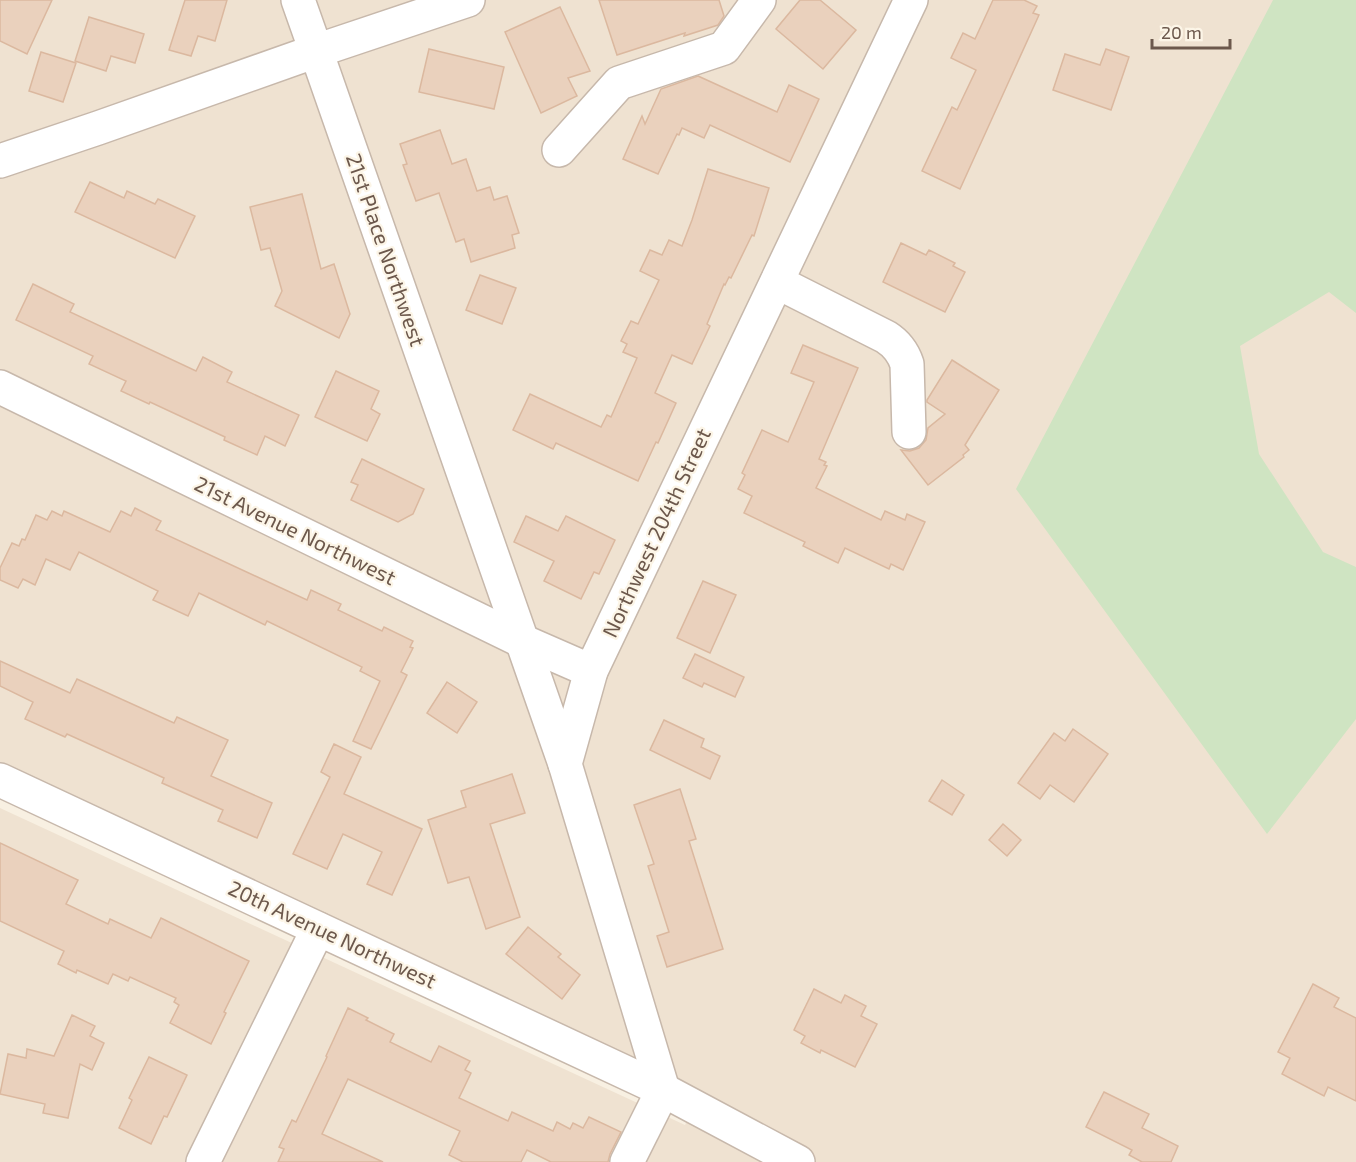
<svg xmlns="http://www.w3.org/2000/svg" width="1356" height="1162" viewBox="0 0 1356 1162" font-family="'Exo 2',sans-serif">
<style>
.residential{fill:#efe2d1}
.green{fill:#cfe4c2}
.building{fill:#ead1bd;stroke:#dbb89f;stroke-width:1.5}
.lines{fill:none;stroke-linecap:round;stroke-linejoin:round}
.minor-casing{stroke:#c7b8ab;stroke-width:36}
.minor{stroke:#fff;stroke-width:33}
.labels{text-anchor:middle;stroke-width:4.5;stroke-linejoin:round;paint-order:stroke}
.street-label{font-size:21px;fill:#6c584c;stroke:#fcf5e7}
</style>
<rect width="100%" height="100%" fill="#f8f0e2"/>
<path class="residential" d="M 0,0 L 1356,0 L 1356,1162 L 0,1162 L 0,808 L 685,1125 L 701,1092 L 0,763 Z"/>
<path class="green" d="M 1273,0 L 1356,0 L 1356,313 L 1329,292 L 1240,346 L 1259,454 L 1323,552 L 1356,567 L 1356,719 L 1267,834 L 1016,489 Z"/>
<g class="building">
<path d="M 0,0 L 52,0 L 27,54 L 0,41 Z"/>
<path d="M 185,0 L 227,0 L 215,41 L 198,36 L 191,56 L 169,50 Z"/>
<path d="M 599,0 L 719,0 L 724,16 L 718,25 L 684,36 L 685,33 L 617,55 Z"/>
<path d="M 800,0 L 820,0 L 856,30 L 823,69 L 776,29 Z"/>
<path d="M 993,0 L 1024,0 L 1037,6 L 1033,13 L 1039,15 L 960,189 L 922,171 L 952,107 L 957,110 L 976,70 L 951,58 L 963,33 L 975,39 Z"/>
<path d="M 560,7 L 590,71 L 568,78 L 577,96 L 541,113 L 505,32 Z"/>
<path d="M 89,17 L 144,34 L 135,63 L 111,56 L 106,71 L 75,61 Z"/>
<path d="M 429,49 L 504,67 L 494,109 L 419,92 Z"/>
<path d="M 1106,49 L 1129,57 L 1111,110 L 1053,90 L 1065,54 L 1100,65 Z"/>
<path d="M 41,52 L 76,63 L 63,102 L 29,91 Z"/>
<path d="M 698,76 L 777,112 L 789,85 L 819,99 L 790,162 L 710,125 L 704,138 L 682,128 L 679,135 L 677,134 L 658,174 L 623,159 L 642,116 L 645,124 L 661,89 Z"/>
<path d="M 440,130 L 452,164 L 466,159 L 477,191 L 490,187 L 494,200 L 507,196 L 519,233 L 512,235 L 515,248 L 471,262 L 464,239 L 456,242 L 439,193 L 416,201 L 403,165 L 407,164 L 400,144 Z"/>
<path d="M 708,169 L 769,188 L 754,236 L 752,235 L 731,278 L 729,277 L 725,285 L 724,284 L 707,324 L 710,326 L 692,364 L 672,355 L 655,393 L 676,403 L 658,443 L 656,442 L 638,481 L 556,443 L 553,449 L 513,430 L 530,394 L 601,427 L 607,415 L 611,417 L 637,358 L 623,352 L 627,344 L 621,341 L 631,321 L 638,324 L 659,280 L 640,271 L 650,250 L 662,255 L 669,240 L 682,246 L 692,220 Z"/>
<path d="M 90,182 L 124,198 L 127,191 L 155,204 L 158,199 L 195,216 L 175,258 L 75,212 Z"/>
<path d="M 302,194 L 321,269 L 334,264 L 350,314 L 339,338 L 275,306 L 282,291 L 270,248 L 261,250 L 250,207 Z"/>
<path d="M 901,243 L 926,255 L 929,250 L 955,263 L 953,266 L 965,272 L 945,312 L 883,282 Z"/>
<path d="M 480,275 L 516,288 L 502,324 L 466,310 Z"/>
<path d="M 33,284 L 74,304 L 70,312 L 196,371 L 203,357 L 232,372 L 227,382 L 299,415 L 285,446 L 265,436 L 257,455 L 224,440 L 225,437 L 150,402 L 149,404 L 121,391 L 126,381 L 89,364 L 93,356 L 16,320 Z"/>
<path d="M 803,345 L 858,368 L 819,459 L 826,462 L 824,465 L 827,466 L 816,488 L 881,520 L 885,511 L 905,520 L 907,514 L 925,522 L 903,570 L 891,564 L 889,569 L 845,548 L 838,563 L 803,546 L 805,542 L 744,513 L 752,496 L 738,489 L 745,475 L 742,473 L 762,430 L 788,442 L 814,382 L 791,373 Z"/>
<path d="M 952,360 L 999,390 L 965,445 L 969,450 L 963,455 L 964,457 L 928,485 L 901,450 L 910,451 L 919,448 L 926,440 L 928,428 L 945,414 L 927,402 L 927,400 Z"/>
<path d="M 336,371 L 379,391 L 371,409 L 380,414 L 367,441 L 315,417 Z"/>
<path d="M 362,459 L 424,489 L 413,514 L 398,522 L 351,500 L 358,485 L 351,482 Z"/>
<path d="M 135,508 L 161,521 L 156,530 L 307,600 L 311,590 L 341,604 L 338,610 L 382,631 L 384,627 L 413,641 L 410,647 L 413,648 L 401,672 L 407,675 L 371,749 L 353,741 L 380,681 L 360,671 L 362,667 L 267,621 L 265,625 L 199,593 L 188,616 L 153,600 L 158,591 L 79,552 L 70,570 L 46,559 L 35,585 L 23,579 L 18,588 L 0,580 L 0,568 L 12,543 L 19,546 L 22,539 L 25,540 L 36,515 L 47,520 L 52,511 L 62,516 L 64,511 L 110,532 L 121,511 L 131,516 Z"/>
<path d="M 526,516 L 558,531 L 566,516 L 615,540 L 599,574 L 594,572 L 581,599 L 544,581 L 554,561 L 514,542 Z"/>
<path d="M 703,581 L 736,595 L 710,653 L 677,638 Z"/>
<path d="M 695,654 L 744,677 L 735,697 L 704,683 L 702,687 L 683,678 Z"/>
<path d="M 0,661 L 70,693 L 77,679 L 174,723 L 177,717 L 228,740 L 211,776 L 272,803 L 257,838 L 218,821 L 223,810 L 162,783 L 164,778 L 67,734 L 65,737 L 25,719 L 33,702 L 0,686 Z"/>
<path d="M 447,682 L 477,702 L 457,733 L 427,713 Z"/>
<path d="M 664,720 L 704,739 L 701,747 L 720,756 L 710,779 L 650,750 Z"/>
<path d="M 1073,729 L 1108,754 L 1074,802 L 1050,785 L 1040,799 L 1018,783 L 1054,733 L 1065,741 Z"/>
<path d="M 334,744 L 361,757 L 344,794 L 422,829 L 392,895 L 367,884 L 382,852 L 343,834 L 327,869 L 293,854 L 330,777 L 321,772 Z"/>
<path d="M 512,774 L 525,813 L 490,824 L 520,917 L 486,929 L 469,877 L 448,883 L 428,820 L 466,807 L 461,791 Z"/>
<path d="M 942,780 L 964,795 L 952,815 L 929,801 Z"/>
<path d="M 680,789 L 696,839 L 689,841 L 723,949 L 667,967 L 657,936 L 669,932 L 648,866 L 654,864 L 634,805 Z"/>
<path d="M 1003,824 L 1021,840 L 1007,856 L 989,840 Z"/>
<path d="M 0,843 L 78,880 L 66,904 L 108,924 L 110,919 L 151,938 L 161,918 L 249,961 L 224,1012 L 226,1013 L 211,1044 L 170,1023 L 179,1005 L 174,1002 L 176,998 L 130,977 L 128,981 L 113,974 L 108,984 L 77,970 L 76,973 L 58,964 L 64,951 L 0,921 Z"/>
<path d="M 528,927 L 561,954 L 558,957 L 580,975 L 562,999 L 506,954 Z"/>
<path d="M 1313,984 L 1339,998 L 1334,1007 L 1356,1018 L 1356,1101 L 1328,1087 L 1324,1096 L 1282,1074 L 1290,1058 L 1278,1052 Z"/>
<path d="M 814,989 L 841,1003 L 845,995 L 866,1006 L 861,1016 L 877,1024 L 855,1067 L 821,1050 L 820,1053 L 801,1043 L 805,1036 L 794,1030 Z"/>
<path d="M 348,1008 L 368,1018 L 366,1020 L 394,1034 L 390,1042 L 431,1062 L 439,1046 L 470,1061 L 465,1070 L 471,1073 L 459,1098 L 508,1121 L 512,1112 L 553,1131 L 557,1122 L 570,1129 L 573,1123 L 583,1128 L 589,1117 L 621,1132 L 610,1154 L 608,1162 L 551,1162 L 527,1150 L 521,1162 L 463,1162 L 449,1155 L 460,1131 L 348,1079 L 322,1134 L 383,1162 L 278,1162 L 284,1149 L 279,1147 L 292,1120 L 296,1122 L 327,1057 L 326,1056 Z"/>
<path d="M 72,1015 L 95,1026 L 90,1036 L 104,1043 L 92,1070 L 80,1064 L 68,1118 L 43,1113 L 45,1104 L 0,1094 L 8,1054 L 26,1058 L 27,1049 L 54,1056 Z"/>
<path d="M 149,1057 L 187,1075 L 167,1117 L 164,1116 L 151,1144 L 119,1128 L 132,1100 L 129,1098 Z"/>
<path d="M 1104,1092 L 1149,1114 L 1142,1128 L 1178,1146 L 1171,1162 L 1142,1162 L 1129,1155 L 1132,1150 L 1086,1127 Z"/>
</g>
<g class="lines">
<g class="minor-casing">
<g id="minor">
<path d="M 298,0 L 316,51 L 468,0"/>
<path d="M 559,150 L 619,83 L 724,48 L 759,0"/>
<path d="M 0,161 L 98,128 L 316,51 L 565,764"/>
<path d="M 777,282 L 886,337 C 897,344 903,352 907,364 L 909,432"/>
<path d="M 0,387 L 520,640 L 591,671"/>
<path d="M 0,780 L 663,1090 L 798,1162"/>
<path d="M 663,1090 L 565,764 L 591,671 L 911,0"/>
<path d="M 203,1162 L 318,929"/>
<path d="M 627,1162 L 663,1090"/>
</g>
</g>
<use href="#minor" class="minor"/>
</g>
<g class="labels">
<g class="street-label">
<text transform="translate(385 250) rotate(71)" y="7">21st Place Northwest</text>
<text transform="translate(295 531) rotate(26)" y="7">21st Avenue Northwest</text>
<text transform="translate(657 533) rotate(-65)" y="7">Northwest 204th Street</text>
<text transform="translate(332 935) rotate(25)" y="7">20th Avenue Northwest</text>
</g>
</g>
<path d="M1152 39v9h78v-9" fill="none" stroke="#6c584c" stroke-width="3"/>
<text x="1161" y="39" font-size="18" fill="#6c584c" stroke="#fcf5e7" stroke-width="4.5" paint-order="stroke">20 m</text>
</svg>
